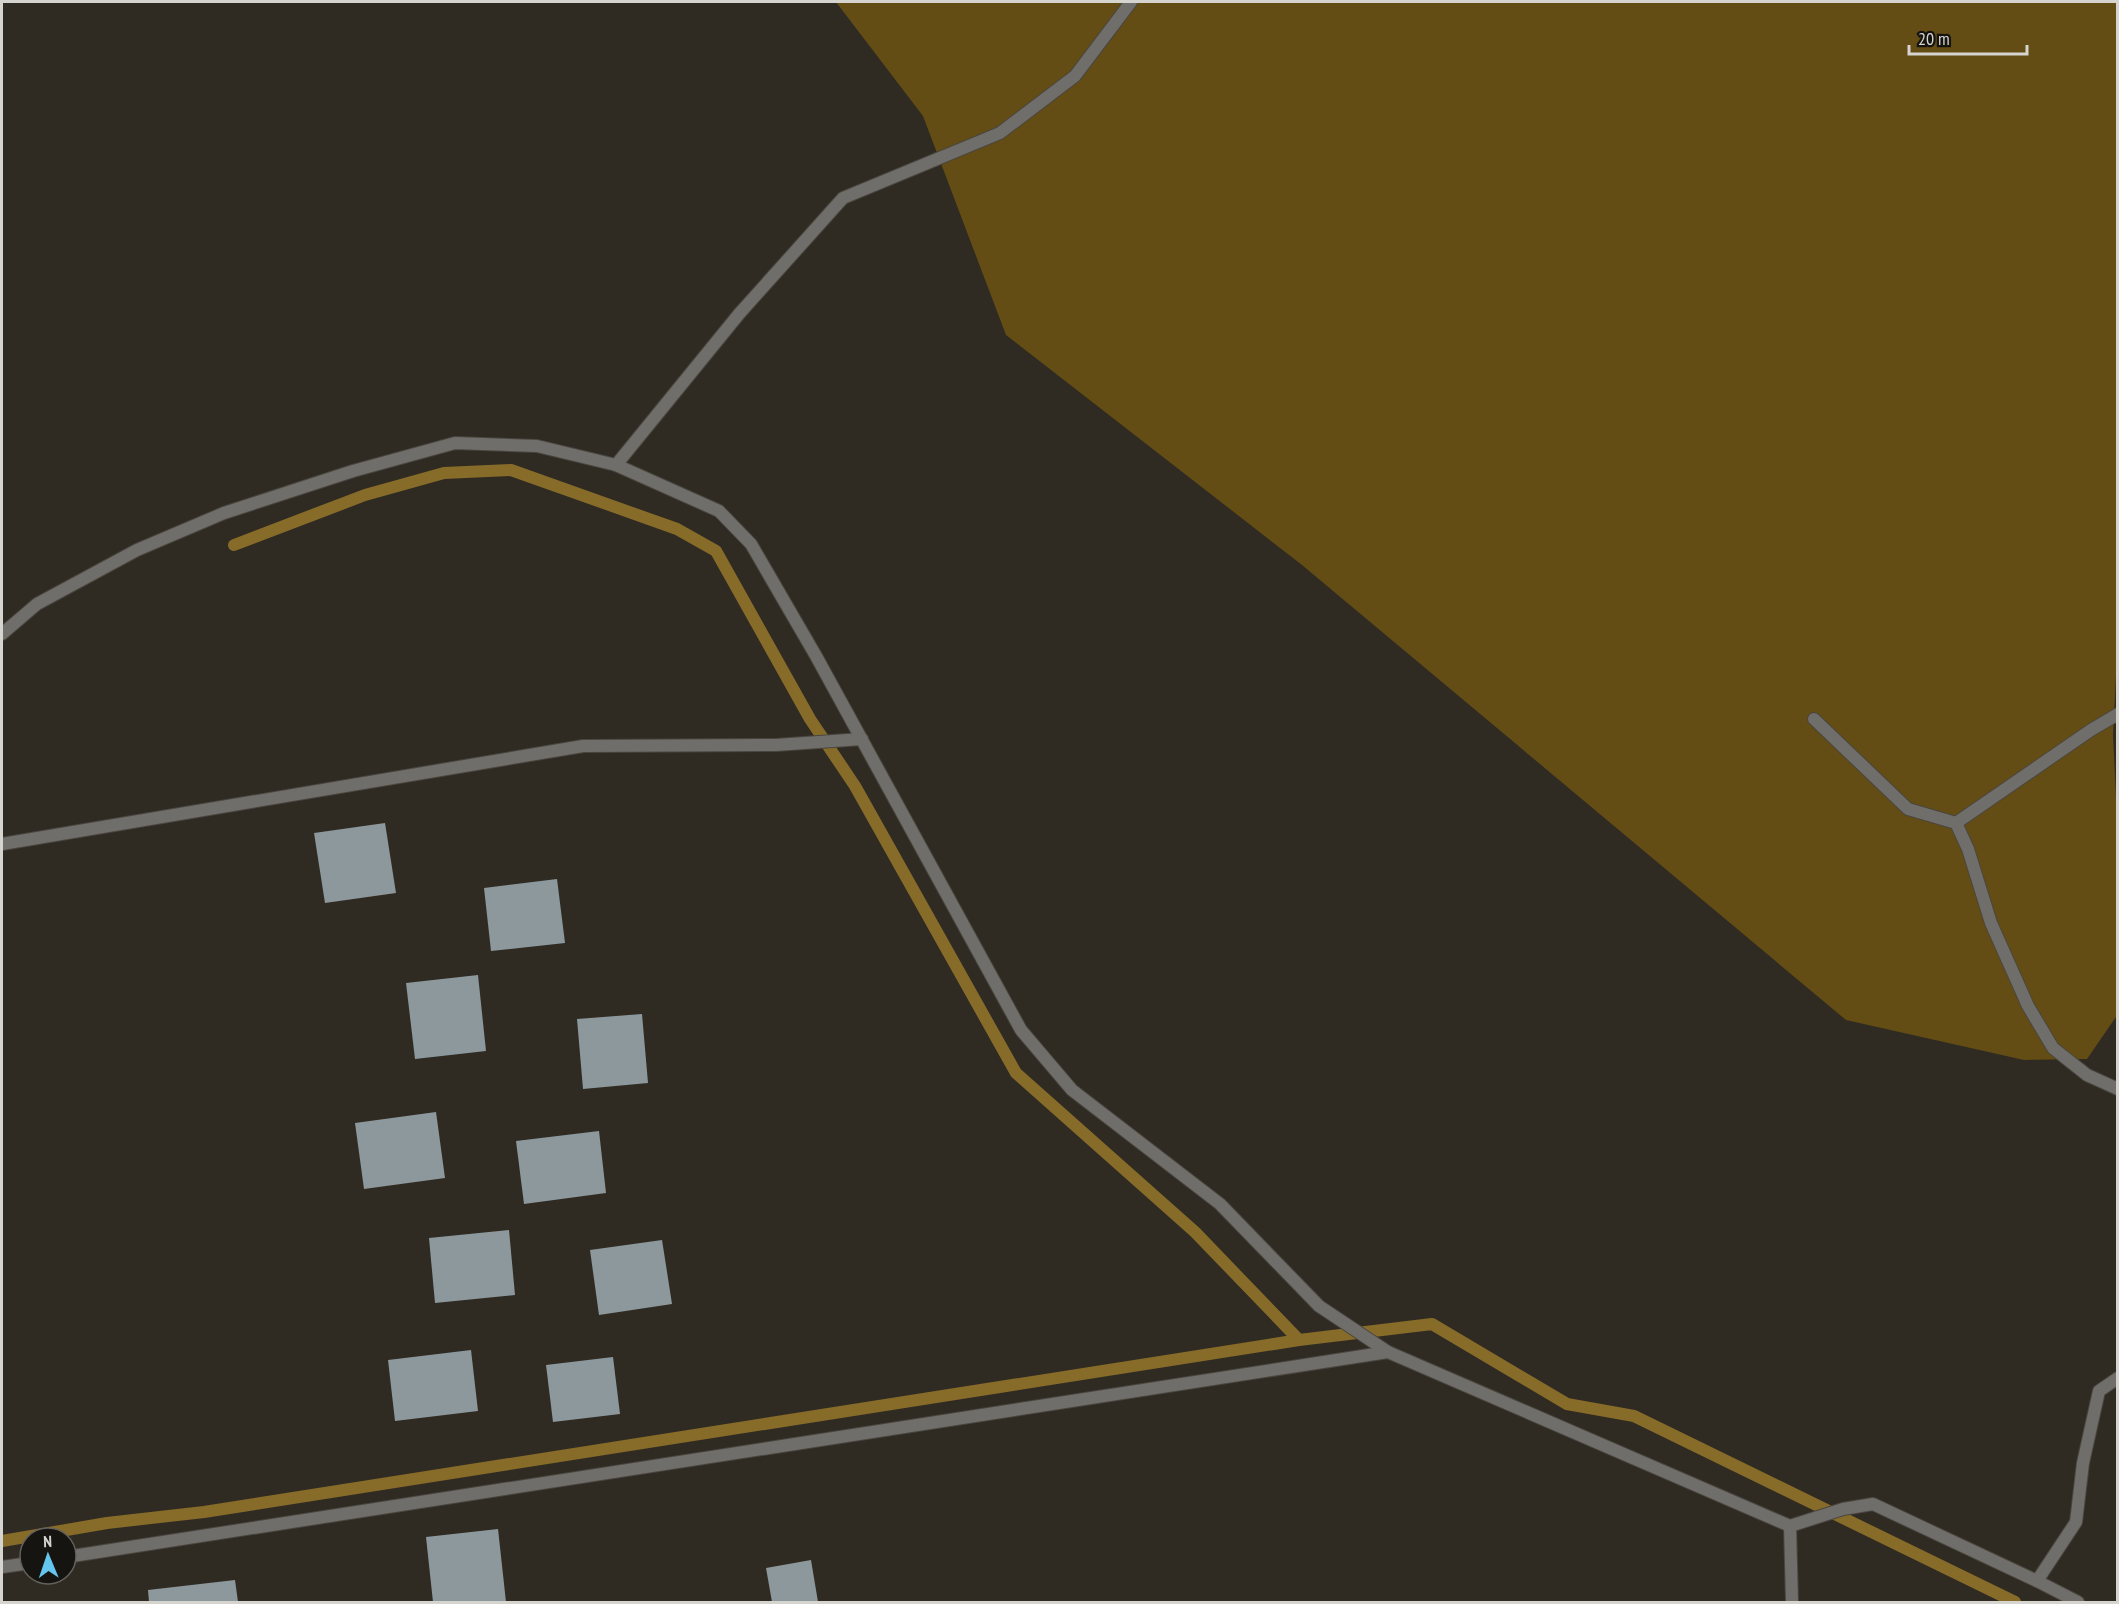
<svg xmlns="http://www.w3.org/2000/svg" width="2119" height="1604" viewBox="0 0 2119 1604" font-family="'PT Sans Narrow',sans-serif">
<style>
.green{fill:#644d14}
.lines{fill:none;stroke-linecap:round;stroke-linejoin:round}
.stream{stroke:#876b29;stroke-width:12}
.building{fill:#8d989d}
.minor-casing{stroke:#4a463f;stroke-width:14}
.minor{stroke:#706e6a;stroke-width:12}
</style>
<rect width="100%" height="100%" fill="#2f2b23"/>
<path class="green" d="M 836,2 L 2117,2 L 2118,636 L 2113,735 L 2118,838 L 2118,1014 L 2087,1059 L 2024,1060 L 1846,1020 L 1302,565 L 1006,335 L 923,116 Z"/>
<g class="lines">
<g class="stream">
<path d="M 234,545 L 365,495 L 444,473 L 511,470 L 677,529 L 716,551 L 810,719 L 855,786 L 1016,1073 L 1195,1232 L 1299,1340"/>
<path d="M 2,1541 L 107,1523 L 204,1512 L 1299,1340 L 1432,1324 L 1567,1404 L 1634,1416 L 2015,1602"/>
</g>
</g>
<g class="building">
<path d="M 385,823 L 396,893 L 325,903 L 314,833 Z"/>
<path d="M 557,879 L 565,943 L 491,951 L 484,888 Z"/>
<path d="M 478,975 L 486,1051 L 415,1059 L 406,983 Z"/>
<path d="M 642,1014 L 648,1083 L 583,1089 L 577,1019 Z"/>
<path d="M 436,1112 L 445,1178 L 364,1189 L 355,1123 Z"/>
<path d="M 599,1131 L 606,1193 L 524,1204 L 516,1141 Z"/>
<path d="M 509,1230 L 515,1295 L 435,1303 L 429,1238 Z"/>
<path d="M 662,1240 L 672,1304 L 599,1315 L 590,1250 Z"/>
<path d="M 471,1350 L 478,1411 L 395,1421 L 388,1360 Z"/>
<path d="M 613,1357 L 620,1414 L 553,1422 L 546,1365 Z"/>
<path d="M 498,1529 L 506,1602 L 433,1602 L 426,1537 Z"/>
<path d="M 811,1560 L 818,1602 L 772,1602 L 766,1568 Z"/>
<path d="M 235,1580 L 238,1602 L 149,1602 L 148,1590 Z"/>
</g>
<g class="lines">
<g class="minor-casing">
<g id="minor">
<path d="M 616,465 L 739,314 L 843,198 L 1000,133 L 1075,76 L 1131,2"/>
<path d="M 2,634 L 37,604 L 137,550 L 224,513 L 353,471 L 455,443 L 537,446 L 616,465 L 719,511 L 751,544 L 816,656 L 1021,1030 L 1072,1090 L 1220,1204 L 1319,1306 L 1388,1352 L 1790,1526 L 1843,1509 L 1873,1504 L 2037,1581 L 2078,1602"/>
<path d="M 1814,719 L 1908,809 L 1956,823 L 1968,849 L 1991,923 L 2028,1006 L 2053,1048 L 2087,1075 L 2118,1089"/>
<path d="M 1956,823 L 2091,730 L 2118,714"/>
<path d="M 2,844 L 583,746 L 776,745 L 862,739"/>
<path d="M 1790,1526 L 1792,1602"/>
<path d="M 66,1557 L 1388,1352"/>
<path d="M 2,1567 L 30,1563"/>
<path d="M 2037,1581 L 2076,1522 L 2083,1463 L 2099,1391 L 2118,1378"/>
</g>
</g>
<use href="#minor" class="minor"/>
</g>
<rect width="2119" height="1604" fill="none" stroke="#d6d4cf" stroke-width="6"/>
<g transform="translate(48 1556) rotate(358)"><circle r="28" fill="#161410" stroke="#63615c" stroke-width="1.5"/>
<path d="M0-4.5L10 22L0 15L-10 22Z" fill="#64c5ee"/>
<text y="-9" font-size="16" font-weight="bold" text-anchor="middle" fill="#d6d4cf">N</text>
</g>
<path d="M1909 45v9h118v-9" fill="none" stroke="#d6d4cf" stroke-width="3"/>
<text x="1918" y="45" font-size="18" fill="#d6d4cf" stroke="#161410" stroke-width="4.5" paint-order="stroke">20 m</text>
</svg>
